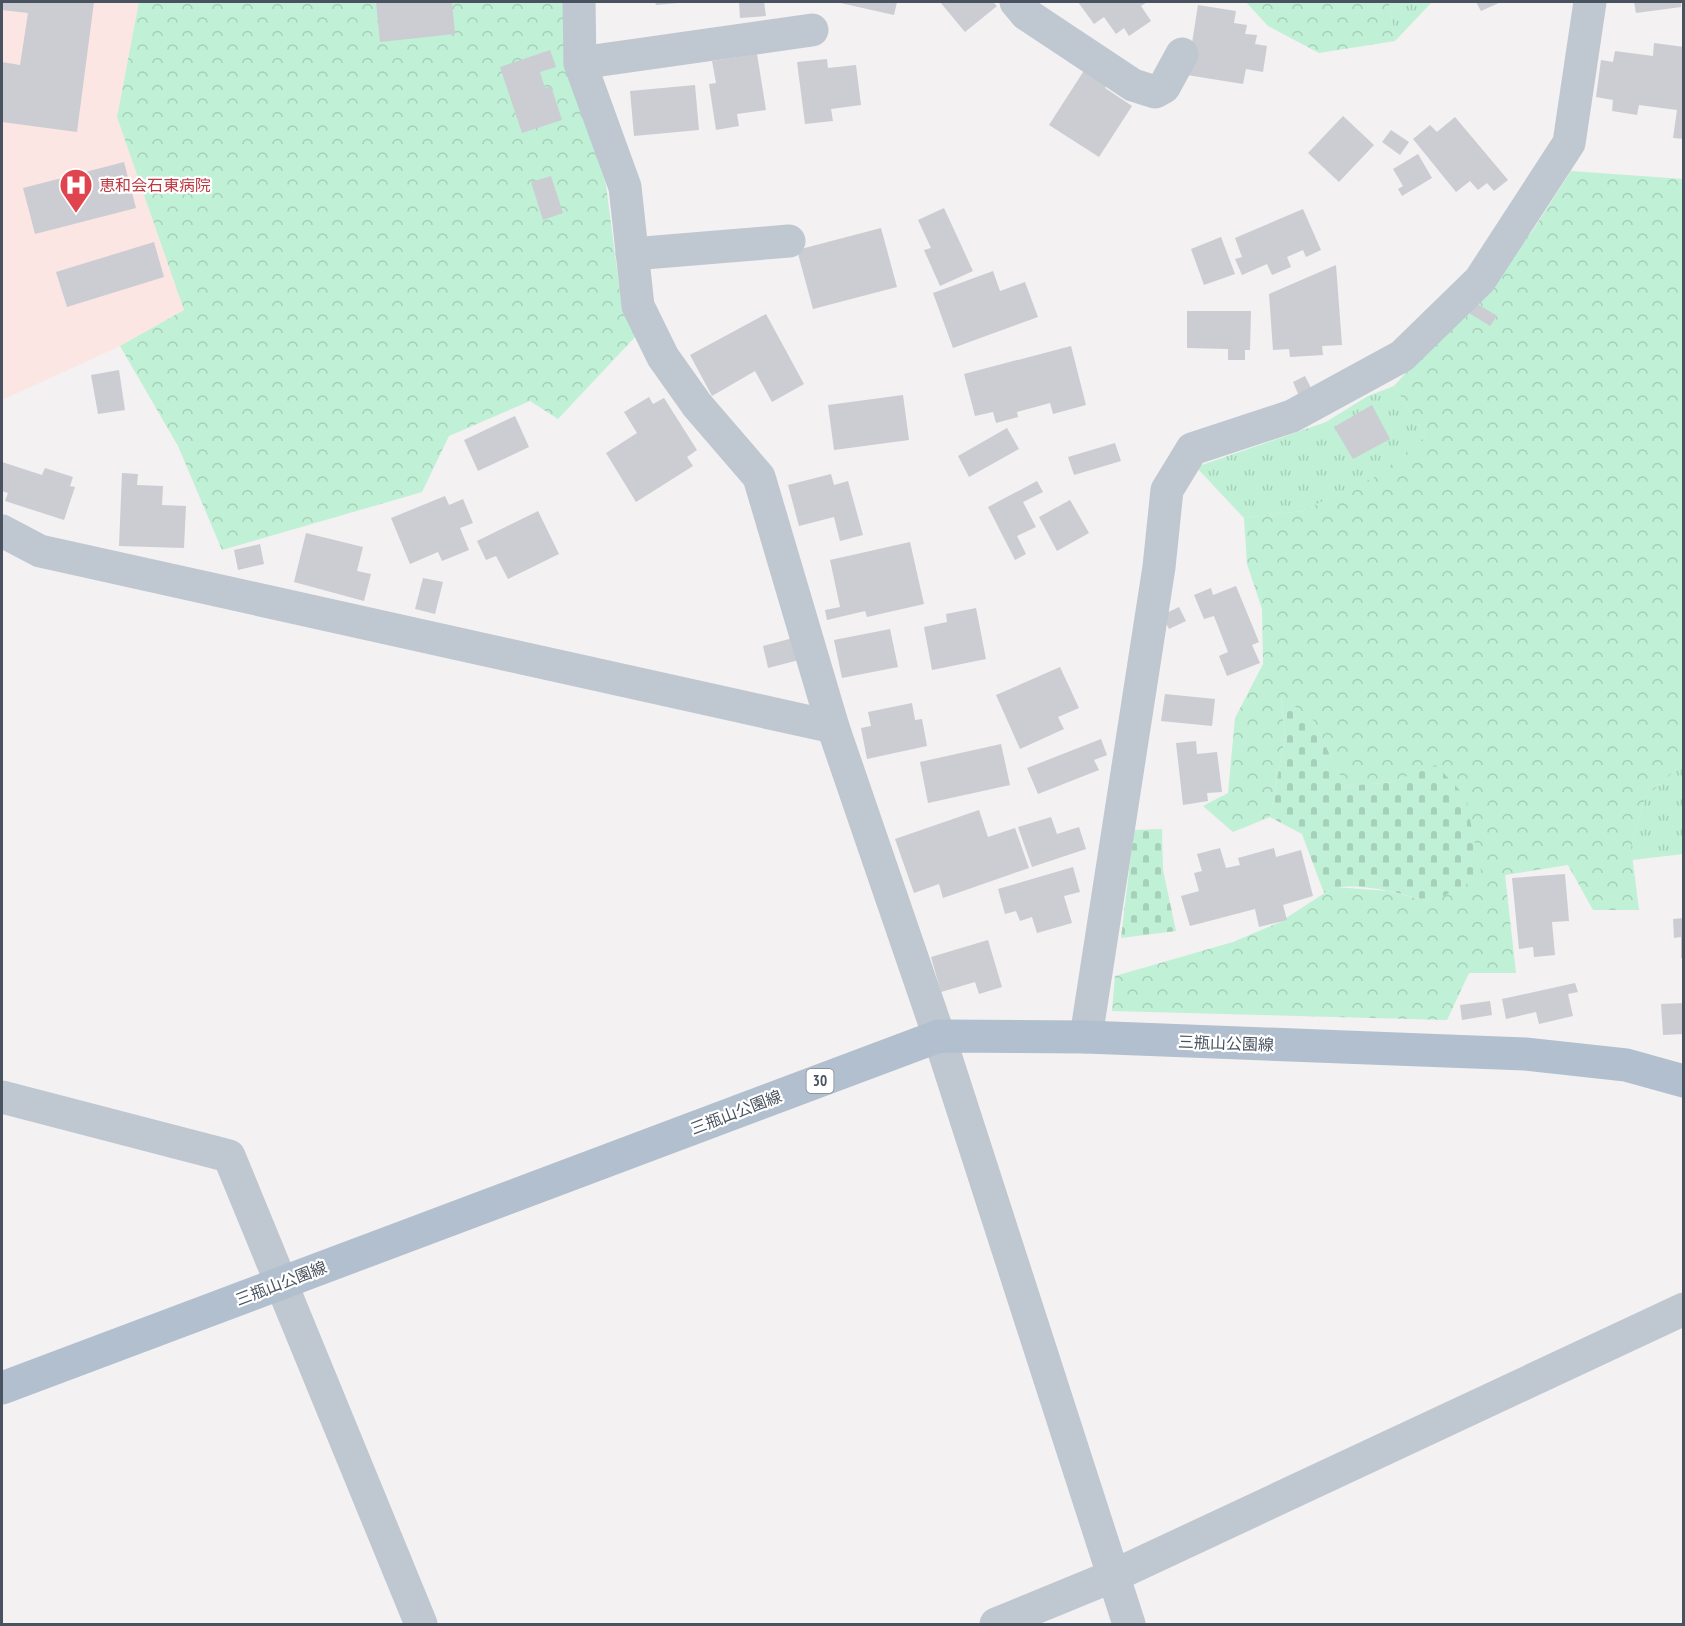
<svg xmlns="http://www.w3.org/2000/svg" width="1685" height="1626" viewBox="0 0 1685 1626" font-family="'PT Sans Narrow','Noto Sans JP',sans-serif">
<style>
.medical{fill:#fbe6e3}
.grass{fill:url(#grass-tufts)}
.forest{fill:url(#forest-crowns)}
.cemetery{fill:url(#cemetery-stones)}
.building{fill:#cbcdd3}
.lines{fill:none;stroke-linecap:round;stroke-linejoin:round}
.minor{stroke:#bfc7d0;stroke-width:33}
.major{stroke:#b1bfcf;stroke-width:33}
.labels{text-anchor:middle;stroke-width:4.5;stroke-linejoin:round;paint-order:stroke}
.shield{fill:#fff;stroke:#80878f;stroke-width:1.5}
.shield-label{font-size:15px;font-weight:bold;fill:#49535f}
.health-label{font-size:16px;fill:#be3a42;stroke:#fff;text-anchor:start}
.street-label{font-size:16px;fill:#49535f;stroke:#fff}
</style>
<defs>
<pattern id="grass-tufts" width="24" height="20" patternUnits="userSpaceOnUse" patternTransform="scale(1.5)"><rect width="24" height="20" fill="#c0f0d5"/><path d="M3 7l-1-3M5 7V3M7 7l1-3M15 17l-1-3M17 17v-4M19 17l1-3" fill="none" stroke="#a6d0b9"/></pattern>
<pattern id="forest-crowns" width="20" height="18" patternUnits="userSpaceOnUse" patternTransform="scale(1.5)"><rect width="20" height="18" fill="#c0f0d5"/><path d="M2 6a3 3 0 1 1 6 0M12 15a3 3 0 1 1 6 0" fill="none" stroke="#a6d0b9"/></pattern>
<pattern id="cemetery-stones" width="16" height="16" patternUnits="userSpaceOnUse" patternTransform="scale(1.5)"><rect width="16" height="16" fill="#c0f0d5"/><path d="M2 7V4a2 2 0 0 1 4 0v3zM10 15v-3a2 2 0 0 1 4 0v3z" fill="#a6d0b9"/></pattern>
</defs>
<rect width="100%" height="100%" fill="#f3f1f1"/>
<path class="medical" d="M 2,2 L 139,2 L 117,117 L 184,310 L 120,346 L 2,400 Z"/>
<g class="grass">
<path d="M 1389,2 L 1432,2 L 1395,41 Z"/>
<path d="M 1394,386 L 1426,436 L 1378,476 L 1302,511 L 1244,518 L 1196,467 L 1326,422 L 1368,396 Z"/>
<path d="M 1683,763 L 1683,854 L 1632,860 L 1631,847 L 1645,798 Z"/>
</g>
<g class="forest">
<path d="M 139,2 L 563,2 L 564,19 L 606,185 L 621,300 L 636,336 L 558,419 L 530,401 L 449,436 L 422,492 L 222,550 L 178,446 L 120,346 L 184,310 L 117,117 Z"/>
<path d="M 1246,2 L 1389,2 L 1395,41 L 1319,53 L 1268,26 Z"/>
<path d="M 1571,171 L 1683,179 L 1683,763 L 1645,798 L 1631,847 L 1639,910 L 1593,910 L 1568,865 L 1505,875 L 1516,973 L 1469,973 L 1447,1020 L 1112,1011 L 1115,976 L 1233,942 L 1280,922 L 1334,887 L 1388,891 L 1432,902 L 1437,765 L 1393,782 L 1345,786 L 1313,720 L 1281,697 L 1285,737 L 1270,817 L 1233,832 L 1203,806 L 1228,793 L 1235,718 L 1263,664 L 1262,609 L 1247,564 L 1244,518 L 1302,511 L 1377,476 L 1426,436 L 1394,386 L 1531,233 Z"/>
</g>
<g class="cemetery">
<path d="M 1281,696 L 1313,720 L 1345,786 L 1393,782 L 1436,765 L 1465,796 L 1482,876 L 1432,902 C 1404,895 1348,877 1324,893 L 1302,834 L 1270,817 L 1285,737 Z"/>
<path d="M 1162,829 L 1163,870 L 1176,931 L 1121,938 L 1134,830 Z"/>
</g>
<g class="building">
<path d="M 2,2 L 94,2 L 77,132 L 2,122 L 2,62 L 20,65 L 28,13 L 2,10 Z"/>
<path d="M 376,2 L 452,2 L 455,34 L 380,42 Z"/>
<path d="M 655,2 L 678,2 L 678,3 L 656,5 Z"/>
<path d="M 739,2 L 764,2 L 766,16 L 740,18 Z"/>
<path d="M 836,2 L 897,2 L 894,15 Z"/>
<path d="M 940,2 L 993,2 L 997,6 L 965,32 Z"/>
<path d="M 1078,2 L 1147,2 L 1141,6 L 1151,21 L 1129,36 L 1124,28 L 1116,34 L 1104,17 L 1094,24 Z"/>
<path d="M 1476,2 L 1501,2 L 1481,11 Z"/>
<path d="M 1634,2 L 1681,2 L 1681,7 L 1636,13 Z"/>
<path d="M 1198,5 L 1236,11 L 1234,23 L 1247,25 L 1245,34 L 1257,35 L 1255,44 L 1267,46 L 1263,72 L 1246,69 L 1243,84 L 1187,75 Z"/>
<path d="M 1654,43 L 1684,47 L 1684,139 L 1673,138 L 1677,110 L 1639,105 L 1637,115 L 1612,111 L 1613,100 L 1596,97 L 1601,60 L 1613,62 L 1615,51 L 1653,56 Z"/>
<path d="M 550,50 L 556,67 L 540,72 L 545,88 L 551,86 L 562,120 L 522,133 L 500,67 Z"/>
<path d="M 757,54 L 766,110 L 737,114 L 739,126 L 716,130 L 709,84 L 716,83 L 712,61 Z"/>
<path d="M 827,59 L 828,68 L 856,65 L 861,105 L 831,109 L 833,121 L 805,124 L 797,62 Z"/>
<path d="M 1085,69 L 1108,84 L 1105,88 L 1132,106 L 1099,157 L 1049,125 Z"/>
<path d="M 695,85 L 699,130 L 634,136 L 630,91 Z"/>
<path d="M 1343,116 L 1374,145 L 1339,182 L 1308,153 Z"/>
<path d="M 1455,117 L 1508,180 L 1494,191 L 1487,183 L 1478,190 L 1470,181 L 1456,192 L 1413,139 L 1430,125 L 1437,132 Z"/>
<path d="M 1391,130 L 1409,142 L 1400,155 L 1382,142 Z"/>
<path d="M 1418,154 L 1432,178 L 1402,196 L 1398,189 L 1403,186 L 1393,169 Z"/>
<path d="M 124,162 L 136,208 L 35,234 L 23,188 Z"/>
<path d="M 551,176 L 563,213 L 543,220 L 531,182 Z"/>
<path d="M 944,208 L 973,271 L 940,286 L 924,250 L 931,248 L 918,220 Z"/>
<path d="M 1303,209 L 1321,250 L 1306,257 L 1303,250 L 1287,257 L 1291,267 L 1272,275 L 1267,264 L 1242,275 L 1235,259 L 1242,257 L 1235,238 Z"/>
<path d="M 881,228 L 897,287 L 813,309 L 797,250 Z"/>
<path d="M 1221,237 L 1235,274 L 1204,285 L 1191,249 Z"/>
<path d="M 154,242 L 164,277 L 67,307 L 56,272 Z"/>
<path d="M 1336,265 L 1342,345 L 1322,346 L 1323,355 L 1290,357 L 1289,349 L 1273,350 L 1269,294 Z"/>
<path d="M 993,271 L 1000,291 L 1025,282 L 1038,317 L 953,348 L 933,293 Z"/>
<path d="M 1476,303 L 1497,316 L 1490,326 L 1469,313 Z"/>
<path d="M 1187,311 L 1251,311 L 1250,350 L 1245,350 L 1245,360 L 1228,360 L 1228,349 L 1187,348 Z"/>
<path d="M 766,314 L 804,384 L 772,402 L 755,371 L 712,396 L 690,355 Z"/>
<path d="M 1071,346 L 1086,405 L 1053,414 L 1050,403 L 1017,412 L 1018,417 L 996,423 L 993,412 L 975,416 L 964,374 Z"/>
<path d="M 119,370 L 125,410 L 98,414 L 91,375 Z"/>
<path d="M 1305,376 L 1312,390 L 1299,396 L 1293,382 Z"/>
<path d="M 903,395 L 909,440 L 834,450 L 828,405 Z"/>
<path d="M 649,397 L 653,404 L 664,398 L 697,450 L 687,457 L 693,466 L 636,502 L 606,453 L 637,433 L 624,412 Z"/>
<path d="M 1372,405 L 1390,439 L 1353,459 L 1334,427 Z"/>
<path d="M 515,416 L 529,447 L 478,471 L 464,440 Z"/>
<path d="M 1007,428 L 1019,449 L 969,477 L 958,456 Z"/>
<path d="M 1115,443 L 1121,461 L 1074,475 L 1068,457 Z"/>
<path d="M 2,462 L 42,475 L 45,468 L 73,477 L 70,486 L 75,487 L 64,520 L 5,501 L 8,493 L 2,491 Z"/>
<path d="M 122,473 L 138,474 L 137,485 L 163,486 L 162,505 L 186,506 L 184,548 L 119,546 Z"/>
<path d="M 831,474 L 834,485 L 848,481 L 863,535 L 840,541 L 834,517 L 799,526 L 788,485 Z"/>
<path d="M 1037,481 L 1043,492 L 1023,502 L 1036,527 L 1017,536 L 1026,554 L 1015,560 L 988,507 Z"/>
<path d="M 445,496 L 449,505 L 463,499 L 473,523 L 460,528 L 469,550 L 442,561 L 438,552 L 410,564 L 391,518 Z"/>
<path d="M 1070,500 L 1089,533 L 1057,551 L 1039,517 Z"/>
<path d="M 538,511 L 559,554 L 508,579 L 496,556 L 486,560 L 477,541 Z"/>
<path d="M 306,533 L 363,547 L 357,571 L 371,574 L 364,601 L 294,582 Z"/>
<path d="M 910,542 L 924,604 L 867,617 L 865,611 L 827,620 L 825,610 L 840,607 L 830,560 Z"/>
<path d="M 260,544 L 264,564 L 238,570 L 234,550 Z"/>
<path d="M 423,578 L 443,582 L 435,614 L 415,609 Z"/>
<path d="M 1236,586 L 1259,642 L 1252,645 L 1260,663 L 1227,676 L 1219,656 L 1228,652 L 1214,616 L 1204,619 L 1194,595 L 1211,588 L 1213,595 Z"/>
<path d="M 1179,607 L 1186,621 L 1169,629 L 1162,615 Z"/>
<path d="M 976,608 L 986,659 L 932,670 L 924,627 L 947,622 L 946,614 Z"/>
<path d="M 890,629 L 898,667 L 842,678 L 834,640 Z"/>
<path d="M 793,638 L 799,660 L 768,668 L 763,646 Z"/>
<path d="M 1060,667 L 1079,708 L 1058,717 L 1064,729 L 1020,749 L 996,695 Z"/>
<path d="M 1165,694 L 1215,699 L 1212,726 L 1161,721 Z"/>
<path d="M 912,703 L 915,720 L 922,719 L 927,746 L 867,759 L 861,728 L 871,726 L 868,712 Z"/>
<path d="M 1101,739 L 1107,755 L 1094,760 L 1099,770 L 1038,794 L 1027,768 Z"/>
<path d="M 1196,741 L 1197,754 L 1217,752 L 1222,792 L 1207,793 L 1208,801 L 1183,805 L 1176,743 Z"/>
<path d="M 1001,744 L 1010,785 L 928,803 L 920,762 Z"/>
<path d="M 979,810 L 988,837 L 1015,828 L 1029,868 L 943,898 L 939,884 L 914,893 L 895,839 Z"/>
<path d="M 1051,817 L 1057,834 L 1079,827 L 1086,849 L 1032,867 L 1018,827 Z"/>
<path d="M 1220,848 L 1226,868 L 1240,865 L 1238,858 L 1274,848 L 1276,857 L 1301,850 L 1313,896 L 1283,905 L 1287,920 L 1259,927 L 1255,909 L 1190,926 L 1181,896 L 1199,891 L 1194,873 L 1202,871 L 1197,854 Z"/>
<path d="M 1073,867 L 1080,892 L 1064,896 L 1072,923 L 1037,933 L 1032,917 L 1020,921 L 1016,911 L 1005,914 L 998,889 Z"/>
<path d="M 1565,874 L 1569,921 L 1552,922 L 1555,955 L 1534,957 L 1533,947 L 1519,949 L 1512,878 Z"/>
<path d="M 1684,918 L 1684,958 L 1681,958 L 1681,937 L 1674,938 L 1673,919 Z"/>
<path d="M 988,940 L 1002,987 L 979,994 L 975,982 L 941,992 L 931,957 Z"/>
<path d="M 1575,983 L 1578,992 L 1568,994 L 1573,1016 L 1539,1024 L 1536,1012 L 1506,1019 L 1502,999 Z"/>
<path d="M 1490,1001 L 1492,1015 L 1462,1020 L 1460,1005 Z"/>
<path d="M 1684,1003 L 1684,1034 L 1663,1035 L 1661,1004 Z"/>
</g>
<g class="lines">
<g class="minor">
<path d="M 579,2 L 580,63 L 625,187 L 638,306 L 663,357 L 697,405 L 759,477 L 833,727 L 939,1036 L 1129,1624"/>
<path d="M 1016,2 L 1026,14 L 1133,85 L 1155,92 L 1164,87 L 1182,54"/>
<path d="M 580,63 L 812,30"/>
<path d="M 632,254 L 789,241"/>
<path d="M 2,531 L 40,551 L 833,727"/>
<path d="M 1086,1037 L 1159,567 L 1167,490 L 1192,449 L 1292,416 L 1402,356 L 1480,280 L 1569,143 L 1590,2"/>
<path d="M 2,1097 L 229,1156 L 421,1624"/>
<path d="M 996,1624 L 1113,1576 L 1684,1309"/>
</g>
<path class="major" d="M 2,1388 L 939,1036 L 1086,1037 L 1525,1054 L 1626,1065 L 1684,1081"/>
</g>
<defs>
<g id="hospital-pin" transform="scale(1.725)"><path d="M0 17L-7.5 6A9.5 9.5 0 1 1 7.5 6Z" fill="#e0444e" stroke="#fff"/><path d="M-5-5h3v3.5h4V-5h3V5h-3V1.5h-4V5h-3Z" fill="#fff"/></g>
</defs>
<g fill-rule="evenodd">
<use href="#hospital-pin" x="76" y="185"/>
</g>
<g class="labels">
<rect class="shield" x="806.5" y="1069" width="27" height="24" rx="4.5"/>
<g class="shield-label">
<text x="820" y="1086">30</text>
</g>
<g class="health-label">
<text x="99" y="191">恵和会石東病院</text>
</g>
<g class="street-label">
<text transform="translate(1226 1043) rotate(2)" y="6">三瓶山公園線</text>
<text transform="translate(736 1112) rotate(-21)" y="6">三瓶山公園線</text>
<text transform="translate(281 1283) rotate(-21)" y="6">三瓶山公園線</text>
</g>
</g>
<rect width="1685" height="1626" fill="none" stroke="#49535f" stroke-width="6"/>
</svg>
